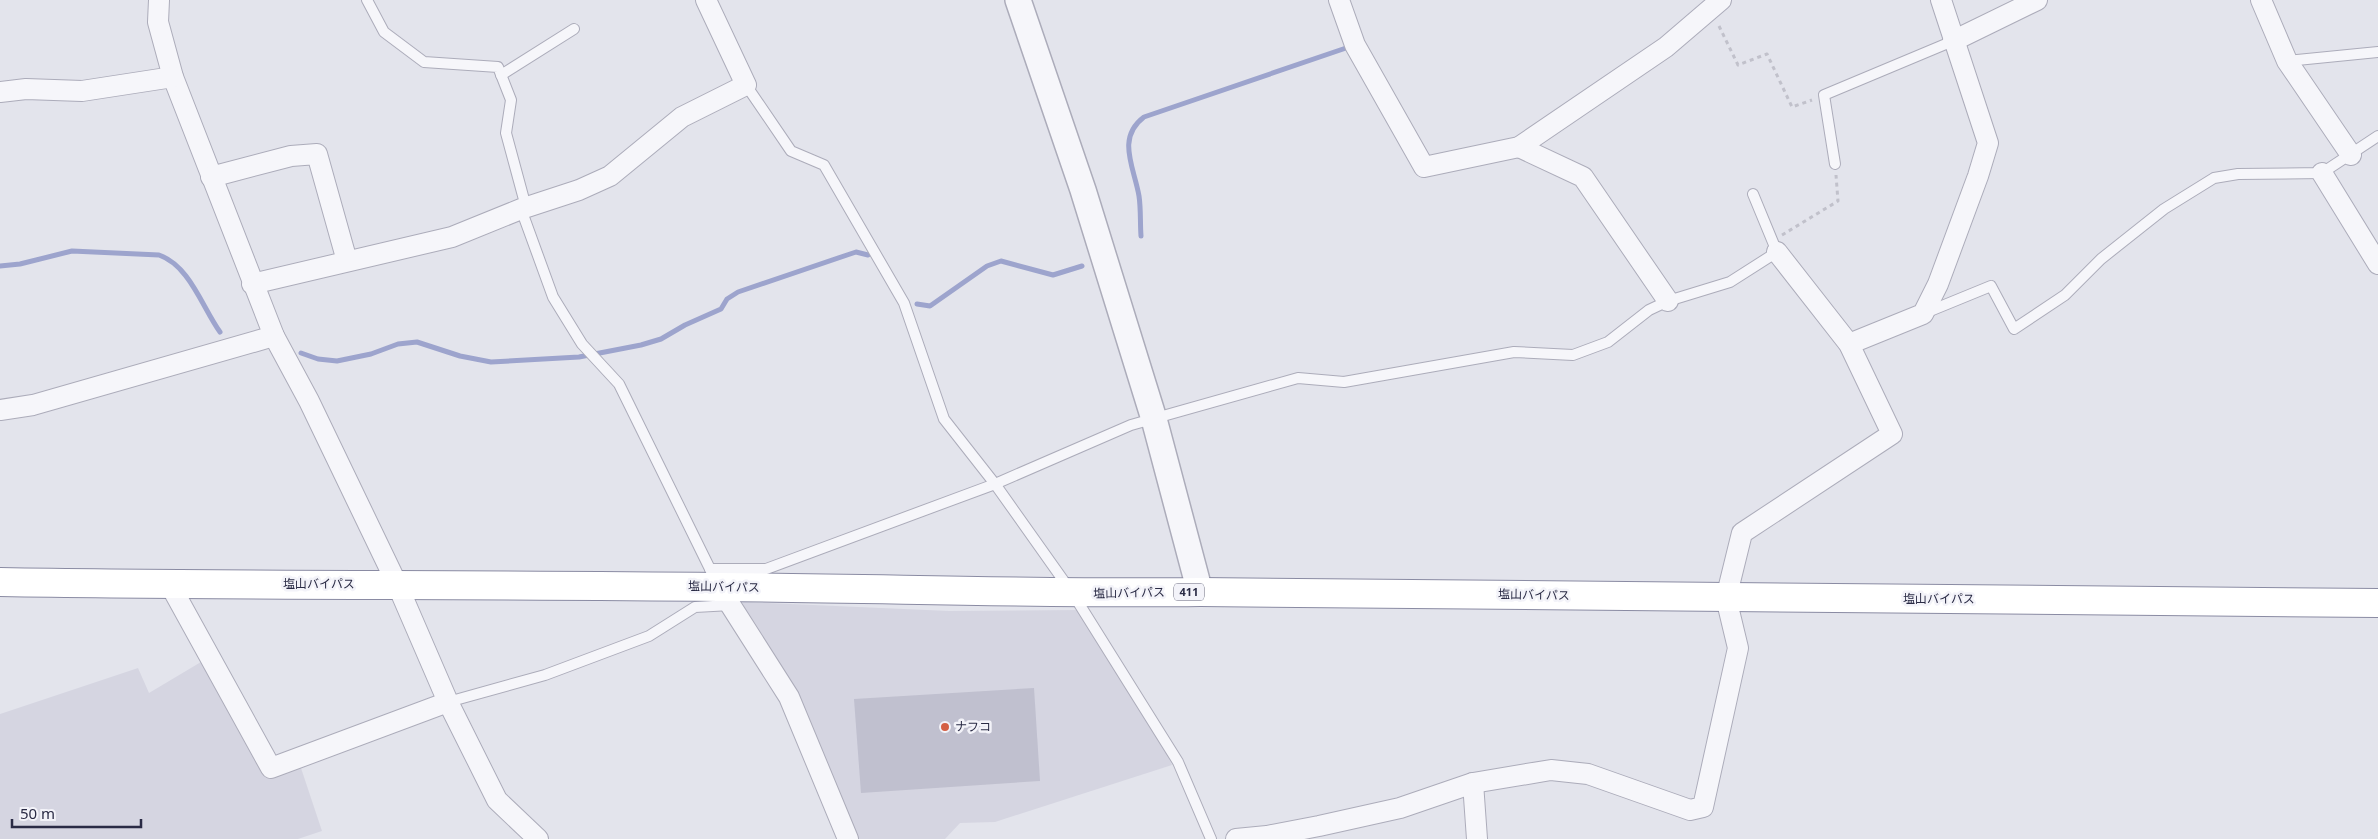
<svg xmlns="http://www.w3.org/2000/svg" width="2378" height="839" viewBox="0 0 2378 839" font-family="'Noto Sans','Noto Sans JP',sans-serif">
<style>
.built{fill:#d5d5e1}
.lines{fill:none;stroke-linecap:round;stroke-linejoin:round}
.stream{stroke:#9da4cd;stroke-width:5}
.building{fill:#c0c0cf}
.service-casing{stroke:#acacba;stroke-width:12}
.minor-casing{stroke:#acacba;stroke-width:22}
.tertiary-casing{stroke:#acacba;stroke-width:28}
.trunk-casing{stroke:#8a8ba3;stroke-width:30}
.path{stroke:#c1c1cb;stroke-width:3;stroke-dasharray:4 4;stroke-linecap:butt}
.service{stroke:#f6f6fa;stroke-width:10}
.minor{stroke:#f6f6fa;stroke-width:20}
.tertiary{stroke:#f6f6fa;stroke-width:25}
.trunk{stroke:#fff;stroke-width:28}
.poi-dot{fill:#d45f44;stroke:#f3f3f9;stroke-width:2}
.labels{text-anchor:middle;stroke-width:5;stroke-linejoin:round;paint-order:stroke}
.shield{fill:#f3f3f9;stroke:#66677b;stroke-width:1}
.shield-label{font-size:11px;font-weight:bold;fill:#2a2b45}
.street-label{font-size:12px;fill:#2a2b45;stroke:#f3f3f9}
.poi-label{font-size:12px;fill:#2a2b45;stroke:#f3f3f9;text-anchor:start}
</style>
<rect width="100%" height="100%" fill="#e3e4ec"/>
<g class="built">
<path d="M 742,602 L 949,611 L 1083,610 L 1142,703 L 1172,765 L 995,822 L 960,823 L 945,839 L 848,839 L 789,697 Z"/>
<path d="M 206,659 L 269,775 L 300,765 L 322,831 L 298,839 L 0,839 L 0,714 L 138,668 L 149,693 Z"/>
</g>
<g class="lines">
<g class="stream">
<path d="M 1141,236 C 1140,223 1141,209 1139,196 C 1134,167 1116,138 1144,117 L 1349,47 L 1348,45"/>
<path d="M 0,266 L 20,264 L 72,251 L 159,255 C 190,266 202,307 220,332"/>
<path d="M 917,304 L 930,306 L 987,266 L 1001,261 L 1053,275 L 1082,266"/>
<path d="M 301,353 L 318,359 L 337,361 L 371,354 L 398,344 L 417,342 L 460,356 L 491,362 L 579,357 L 641,345 L 661,339 L 685,325 L 721,309 L 727,299 L 738,292 L 856,252 L 868,255"/>
</g>
</g>
<path class="building" d="M 1034,688 L 1040,781 L 861,793 L 854,699 Z"/>
<g class="lines">
<g class="service-casing">
<g id="service">
<path d="M 367,0 L 384,32 L 424,62 L 498,67 L 511,100 L 506,133 L 526,207"/>
<path d="M 2287,61 L 2378,52"/>
<path d="M 501,75 L 574,29"/>
<path d="M 746,85 L 791,151 L 824,165 L 904,303 L 944,419 L 995,484 L 1073,594 L 1178,762 L 1211,839"/>
<path d="M 1835,164 L 1824,95 L 1953,41"/>
<path d="M 521,209 L 553,297 L 582,344 L 619,384 L 713,575"/>
<path d="M 1925,313 L 1991,286 L 2014,329 L 2065,295 L 2101,259 L 2164,209 L 2214,178 L 2238,174 L 2322,173 L 2378,136"/>
<path d="M 710,569 L 766,569 L 995,484 L 1131,425 L 1298,378 L 1344,382 L 1514,352 L 1573,355 L 1608,342 L 1649,310 L 1668,301 L 1730,282 L 1777,252 L 1753,194"/>
<path d="M 448,702 L 545,675 L 649,636 L 695,607 L 731,605"/>
</g>
</g>
<g class="minor-casing">
<g id="minor">
<path d="M 159,0 L 158,22 L 173,77 L 274,336 L 309,401 L 397,584 L 448,702 L 497,800 L 538,839"/>
<path d="M 1339,0 L 1355,45 L 1424,167 L 1519,147 L 1666,47 L 1721,0"/>
<path d="M 2261,0 L 2287,61 L 2351,155"/>
<path d="M 1953,41 L 2037,0"/>
<path d="M 0,92 L 26,89 L 82,91 L 173,77"/>
<path d="M 1519,147 L 1583,177 L 1668,301"/>
<path d="M 2322,173 L 2378,264"/>
<path d="M 211,177 L 291,156 L 317,154 L 347,261"/>
<path d="M 252,284 L 452,237 L 521,209 L 579,190 L 610,176 L 682,117 L 746,85 L 706,0"/>
<path d="M 1849,344 L 1923,314 L 1938,284 L 1978,176 L 1988,143 L 1941,0"/>
<path d="M 0,410 L 33,405 L 274,336"/>
<path d="M 169,583 L 271,768 L 448,702"/>
<path d="M 719,587 L 789,697 L 848,839"/>
<path d="M 1473,783 L 1477,839"/>
<path d="M 1236,839 L 1267,836 L 1319,826 L 1400,808 L 1473,783 L 1551,770 L 1588,774 L 1690,810 L 1703,807 L 1738,648 L 1726,598 L 1742,533 L 1892,434 L 1849,344 L 1777,252"/>
</g>
</g>
<g class="tertiary-casing">
<path id="tertiary" d="M 1018,0 L 1083,190 L 1154,419 L 1200,592"/>
</g>
<g class="trunk-casing">
<path id="trunk" d="M 0,582 C 239,586 479,584 718,587 C 879,588 1039,594 1200,592 L 2378,603"/>
</g>
<g class="path">
<path d="M 1719,26 L 1738,65 L 1767,54 L 1792,107 L 1812,100"/>
<path d="M 1782,235 L 1838,201 L 1836,175"/>
</g>
<use href="#service" class="service"/>
<use href="#minor" class="minor"/>
<use href="#tertiary" class="tertiary"/>
<use href="#trunk" class="trunk"/>
</g>
<circle class="poi-dot" cx="945" cy="727" r="5"/>
<g class="labels">
<rect class="shield" x="1174" y="583.5" width="30" height="17" rx="4"/>
<g class="shield-label">
<text x="1189" y="596">411</text>
</g>
<g class="street-label">
<text x="319" y="588">塩山バイパス</text>
<text transform="translate(724 587) rotate(1)" y="4">塩山バイパス</text>
<text transform="translate(1129 593) rotate(-1)" y="4">塩山バイパス</text>
<text transform="translate(1534 595) rotate(1)" y="4">塩山バイパス</text>
<text x="1939" y="603">塩山バイパス</text>
</g>
<g class="poi-label">
<text x="955" y="731">ナフコ</text>
</g>
</g>
<path d="M12 819v8h129v-8" fill="none" stroke="#2a2b45" stroke-width="2.5"/>
<text x="20" y="819" font-size="15" fill="#2a2b45" stroke="#f3f3f9" stroke-width="4" paint-order="stroke">50 m</text>
</svg>
